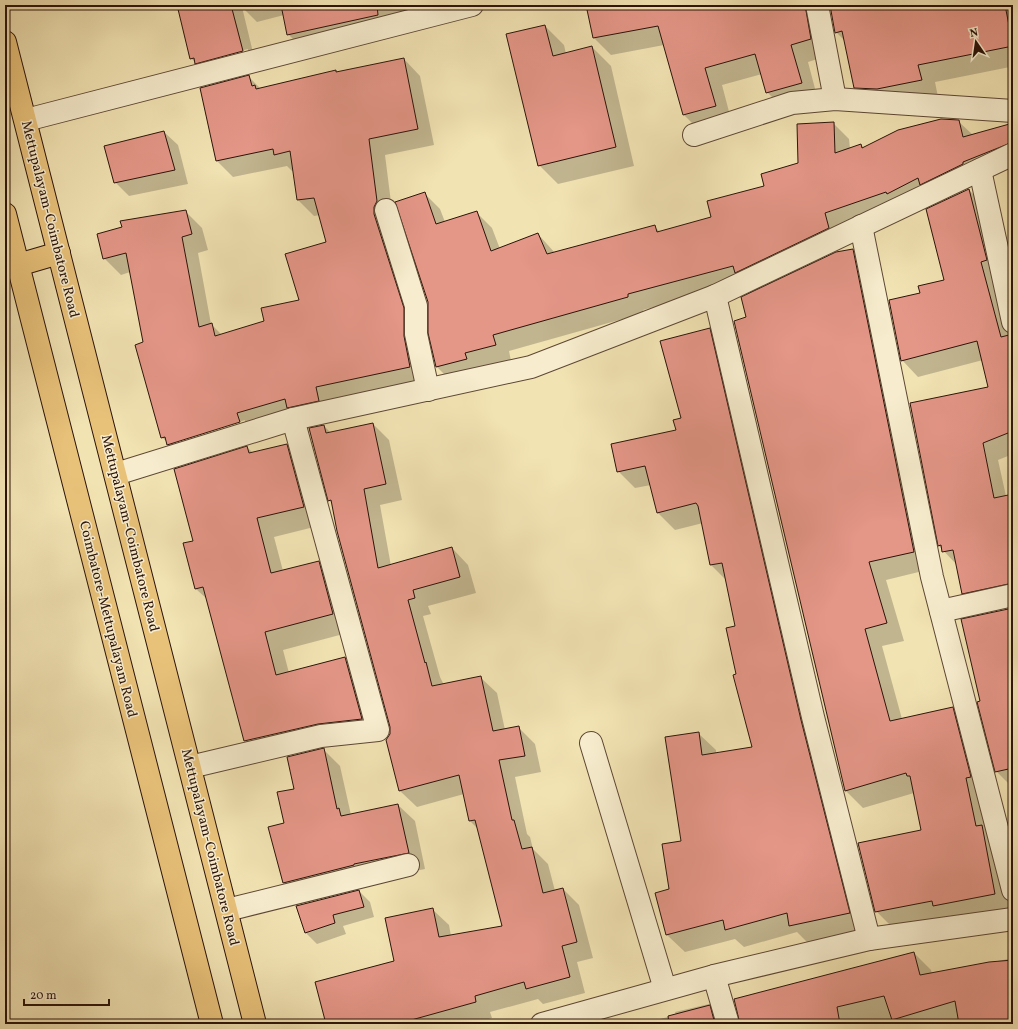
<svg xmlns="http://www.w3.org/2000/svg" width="1018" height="1029" viewBox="0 0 1018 1029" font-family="Vollkorn,serif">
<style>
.shadow{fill:#0003;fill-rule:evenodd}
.building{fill:#e49687;stroke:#2b1309}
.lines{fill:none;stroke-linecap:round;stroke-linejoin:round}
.minor-casing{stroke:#5d4734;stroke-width:24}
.tertiary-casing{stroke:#5d4734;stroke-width:24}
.trunk-casing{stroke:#2b1309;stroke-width:24}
.minor{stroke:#f7edce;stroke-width:22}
.tertiary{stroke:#f7edce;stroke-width:22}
.trunk{stroke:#e9c27a;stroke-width:22}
.labels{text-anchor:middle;stroke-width:3;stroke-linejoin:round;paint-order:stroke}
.street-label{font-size:14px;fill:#2b1309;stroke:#f7edce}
</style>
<rect width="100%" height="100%" fill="#f2e3b3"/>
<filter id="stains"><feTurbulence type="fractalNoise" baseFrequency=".005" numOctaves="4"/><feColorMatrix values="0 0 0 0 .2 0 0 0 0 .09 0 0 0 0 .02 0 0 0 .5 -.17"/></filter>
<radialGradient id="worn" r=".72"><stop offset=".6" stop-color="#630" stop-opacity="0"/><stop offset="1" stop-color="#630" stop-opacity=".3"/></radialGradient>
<g class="shadow">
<path d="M 187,5 L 239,5 L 242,8 L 241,5 L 503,5 L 304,50 L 288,34 L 284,15 L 257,22 L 242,7 L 256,65 L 209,77 L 191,58 ZM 248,49 L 248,51 L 201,63 L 201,61 Z"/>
<path d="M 587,5 L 1013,5 L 1013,84 L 1010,67 L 935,82 L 938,97 L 872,104 L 855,87 L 846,42 L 836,32 L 831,10 L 826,12 L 827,56 L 808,62 L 818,100 L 784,109 L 767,92 L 762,74 L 722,85 L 732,123 L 701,132 L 684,115 L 664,45 L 611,55 L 594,38 Z"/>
<path d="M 545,26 L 564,45 L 566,54 L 592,47 L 611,66 L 634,166 L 558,184 L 539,165 Z"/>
<path d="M 404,59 L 420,76 L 434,145 L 385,155 L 393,218 L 426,383 L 185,461 L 162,437 L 130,272 L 121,275 L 104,258 L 185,211 L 202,228 L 208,250 L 198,253 L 211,324 L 222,335 L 265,322 L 300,301 L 327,243 L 320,215 L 314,216 L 298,200 L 294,170 L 292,171 L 287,166 L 233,177 L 217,161 L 249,77 L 261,89 L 336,71 L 338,73 ZM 245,420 L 245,422 L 174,444 L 174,442 Z"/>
<path d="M 958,121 L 973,135 L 979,133 L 995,149 L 1001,169 L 746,282 L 643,310 L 644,313 L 509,351 L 511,361 L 453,383 L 437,367 L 429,302 L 424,193 L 440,209 L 445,222 L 476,212 L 492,228 L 500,249 L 538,234 L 555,253 L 654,226 L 660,232 L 713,217 L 765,187 L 799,164 L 833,123 L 849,139 L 850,149 L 861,145 L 864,148 Z"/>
<path d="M 164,132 L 178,145 L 188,184 L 129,196 L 115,182 Z"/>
<path d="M 969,190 L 985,206 L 1013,325 L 1013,454 L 998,460 L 1006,496 L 1013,495 L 1013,602 L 979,609 L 963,593 L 957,565 L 939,546 L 989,387 L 983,360 L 918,377 L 902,360 L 921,294 L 945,281 L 927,210 Z"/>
<path d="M 853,250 L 870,268 L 931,569 L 886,580 L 904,641 L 882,646 L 902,719 L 952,708 L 970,726 L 1013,892 L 1013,911 L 894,929 L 876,911 L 922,830 L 914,793 L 863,808 L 846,791 L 748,318 Z"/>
<path d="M 709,329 L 726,346 L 866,930 L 808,943 L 797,932 L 744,947 L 735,939 L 685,952 L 667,935 L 656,893 L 670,890 L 682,842 L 698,733 L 716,750 L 716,754 L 753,748 L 738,675 L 736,627 L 727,581 L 711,565 L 703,523 L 675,530 L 658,513 L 651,485 L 635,488 L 618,471 L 677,431 Z"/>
<path d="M 373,424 L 389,440 L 402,500 L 380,505 L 391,566 L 452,548 L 468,565 L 476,593 L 428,606 L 431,614 L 423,616 L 440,677 L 444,685 L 480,677 L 497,693 L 505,730 L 519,728 L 535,744 L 541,772 L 515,777 L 527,834 L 530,837 L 533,849 L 548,864 L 555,891 L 563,889 L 579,905 L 593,958 L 577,962 L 585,993 L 543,1004 L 538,999 L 490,1012 L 492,1018 L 472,1024 L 327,1024 L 395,962 L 432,909 L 449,925 L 451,936 L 503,927 L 478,829 L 470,821 L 464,794 L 417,807 L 400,791 L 387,740 L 391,735 L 391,727 L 333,504 L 329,500 L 324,426 L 331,433 Z"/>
<path d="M 287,445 L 305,464 L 322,525 L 274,537 L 283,571 L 318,562 L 337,580 L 351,632 L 283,650 L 289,673 L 345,658 L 363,677 L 380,737 L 337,742 L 264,759 L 245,741 L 208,600 L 196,589 L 194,541 L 247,447 L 253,453 Z"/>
<path d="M 1013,609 L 1013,787 L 1012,787 L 996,771 L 981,702 Z"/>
<path d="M 323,749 L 340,766 L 351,815 L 398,805 L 415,821 L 425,869 L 370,880 L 301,899 L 284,883 L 285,824 Z"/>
<path d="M 359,891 L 370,902 L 374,917 L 343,926 L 346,934 L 317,944 L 306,933 L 297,906 Z"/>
<path d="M 914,953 L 931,970 L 932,974 L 1013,958 L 1013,1024 L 741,1024 Z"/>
<path d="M 709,1004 L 726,1024 L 657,1024 L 656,1020 L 676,1015 L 675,1012 Z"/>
</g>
<g class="building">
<path d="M 177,5 L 231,5 L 243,51 L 195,64 L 194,58 L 190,59 Z"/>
<path d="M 281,5 L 377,5 L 378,15 L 287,35 Z"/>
<path d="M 586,5 L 805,5 L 811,39 L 791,45 L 802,83 L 766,93 L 755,54 L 705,68 L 716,106 L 683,115 L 658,26 L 593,38 Z"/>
<path d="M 830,5 L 1005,5 L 1013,46 L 918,65 L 922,80 L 877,89 L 854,88 L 842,31 L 835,33 Z"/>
<path d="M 545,25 L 553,56 L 592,46 L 616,147 L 538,166 L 506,34 Z"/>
<path d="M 404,58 L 418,129 L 369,139 L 377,201 L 374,207 L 374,214 L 404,308 L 404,336 L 410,367 L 316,387 L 319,401 L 287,408 L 285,399 L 237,413 L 240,422 L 167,445 L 165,437 L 161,438 L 135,345 L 143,342 L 126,253 L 103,259 L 97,234 L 122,227 L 120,221 L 186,210 L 192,234 L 182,237 L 199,327 L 212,323 L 215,336 L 264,321 L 261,308 L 299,300 L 285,254 L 326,242 L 314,198 L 297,200 L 290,151 L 274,155 L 273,149 L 216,161 L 200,88 L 249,75 L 252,86 L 255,85 L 256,89 L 336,70 L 336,72 Z"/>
<path d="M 941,119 L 959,120 L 963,137 L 1013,123 L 1013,142 L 963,162 L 963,164 L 920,185 L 918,178 L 887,194 L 886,192 L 825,213 L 829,228 L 735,273 L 733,266 L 628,294 L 628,297 L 493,335 L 496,345 L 465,353 L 467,359 L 436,367 L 428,333 L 428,302 L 395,202 L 425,192 L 436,224 L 477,211 L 491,251 L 538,233 L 547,254 L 655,225 L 657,232 L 711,217 L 707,201 L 764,186 L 761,174 L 798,163 L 797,124 L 834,122 L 835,153 L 861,144 L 862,148 L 898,130 Z"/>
<path d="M 164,131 L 175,170 L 114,183 L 104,146 Z"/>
<path d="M 969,189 L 987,260 L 981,262 L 1001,337 L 1013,334 L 1013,431 L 983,443 L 994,498 L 1013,494 L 1013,583 L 962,594 L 953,550 L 942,552 L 941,545 L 938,546 L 910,403 L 988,387 L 977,341 L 901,361 L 889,300 L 920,293 L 918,286 L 944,280 L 926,209 Z"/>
<path d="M 853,249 L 914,552 L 869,562 L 887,623 L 865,629 L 890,721 L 953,707 L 971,777 L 966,778 L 976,826 L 982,825 L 995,894 L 933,906 L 932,901 L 875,912 L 858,843 L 921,830 L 910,776 L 907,776 L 906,773 L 845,791 L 734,321 L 746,317 L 741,297 L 836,252 Z"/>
<path d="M 710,328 L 801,720 L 850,913 L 789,926 L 787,913 L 725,930 L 723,920 L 666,935 L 655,893 L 669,889 L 662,844 L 681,841 L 665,737 L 699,732 L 702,755 L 752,747 L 733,675 L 736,674 L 726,628 L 735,626 L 722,563 L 710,565 L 698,506 L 696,503 L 657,513 L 645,466 L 617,472 L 611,444 L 676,430 L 673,420 L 681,418 L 660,341 Z"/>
<path d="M 373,423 L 386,484 L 364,489 L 378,568 L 452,547 L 460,577 L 413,590 L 415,598 L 408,600 L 425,663 L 426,662 L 432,686 L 481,676 L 493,731 L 519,726 L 525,756 L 499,760 L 512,820 L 514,820 L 522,849 L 532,847 L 543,893 L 563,888 L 577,942 L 562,946 L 570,977 L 526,989 L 524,982 L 475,996 L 476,1002 L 397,1024 L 326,1024 L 315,982 L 394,961 L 385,918 L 433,908 L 439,937 L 502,926 L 475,820 L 469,821 L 459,775 L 399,791 L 386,740 L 390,734 L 390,727 L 337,531 L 331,500 L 328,501 L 309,428 L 324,425 L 326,433 Z"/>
<path d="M 287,444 L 304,507 L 257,518 L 271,573 L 319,561 L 333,614 L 265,632 L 276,675 L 345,657 L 362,719 L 318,724 L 244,741 L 203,587 L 195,589 L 183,543 L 193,541 L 174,469 L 247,446 L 249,453 Z"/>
<path d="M 1013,608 L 1013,768 L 995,772 L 977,702 L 980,701 L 961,619 Z"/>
<path d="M 324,748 L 337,809 L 339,808 L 341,816 L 398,804 L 409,853 L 354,864 L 354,865 L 283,883 L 268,827 L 284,823 L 277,792 L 294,789 L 287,757 Z"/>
<path d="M 359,890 L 364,907 L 333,915 L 335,923 L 305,933 L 296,906 Z"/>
<path d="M 914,952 L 920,975 L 989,962 L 1013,960 L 1013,1024 L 959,1024 L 955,1001 L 892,1020 L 884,996 L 837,1007 L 840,1024 L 740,1024 L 734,999 Z"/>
<path d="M 710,1005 L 715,1024 L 669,1024 L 668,1016 Z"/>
</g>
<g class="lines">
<g class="minor-casing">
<g id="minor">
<path d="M 817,5 L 835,99"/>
<path d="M 26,120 L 472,5"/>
<path d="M 694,135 L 792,103 L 835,99 L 1013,111"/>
<path d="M 980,170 L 1013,322"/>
<path d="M 386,210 L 416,306 L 416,334 L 428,390"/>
<path d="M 861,226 L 932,577 L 1013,890"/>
<path d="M 715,296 L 813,717 L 869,939"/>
<path d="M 116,474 L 293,419 L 531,367 L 715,296 L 1013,154"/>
<path d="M 941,611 L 1013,595"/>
<path d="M 591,743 L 665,989"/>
<path d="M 190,767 L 321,736 L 378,730 L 293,419"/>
<path d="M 227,910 L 408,865"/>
<path d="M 714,976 L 728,1024"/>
</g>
</g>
<g class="tertiary-casing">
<path id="tertiary" d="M 542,1024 L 714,976 L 869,939 L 1013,919"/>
</g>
<g class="trunk-casing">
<g id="trunk">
<path d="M 5,42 L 255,1024"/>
<path d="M 5,214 L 212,1024"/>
<path d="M 18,265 L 59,253"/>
</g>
</g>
<use href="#minor" class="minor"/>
<use href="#tertiary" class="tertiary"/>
<use href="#trunk" class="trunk"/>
</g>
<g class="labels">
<g class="street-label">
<text transform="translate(51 219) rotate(76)" y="5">Mettupalayam-Coimbatore Road</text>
<text transform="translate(131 533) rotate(76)" y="5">Mettupalayam-Coimbatore Road</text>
<text transform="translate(109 619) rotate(76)" y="5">Coimbatore-Mettupalayam Road</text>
<text transform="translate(211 847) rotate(76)" y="5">Mettupalayam-Coimbatore Road</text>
</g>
</g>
<rect width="1018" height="1029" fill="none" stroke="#f2e3b3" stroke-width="20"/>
<rect x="6" y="6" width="1006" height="1017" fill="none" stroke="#2b1309" stroke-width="2"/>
<rect x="10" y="10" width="998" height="1009" fill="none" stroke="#2b1309"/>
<g transform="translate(976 42) rotate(347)" stroke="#f7edce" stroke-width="3" paint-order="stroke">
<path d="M0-3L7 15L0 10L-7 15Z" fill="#2b1309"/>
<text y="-6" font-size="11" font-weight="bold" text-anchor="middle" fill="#2b1309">N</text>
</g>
<path d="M24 999v6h85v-6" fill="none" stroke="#2b1309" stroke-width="2"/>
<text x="30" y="999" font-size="12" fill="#2b1309" stroke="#f7edce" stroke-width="3" paint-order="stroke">20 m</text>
<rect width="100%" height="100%" filter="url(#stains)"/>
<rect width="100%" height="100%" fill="url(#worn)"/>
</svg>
